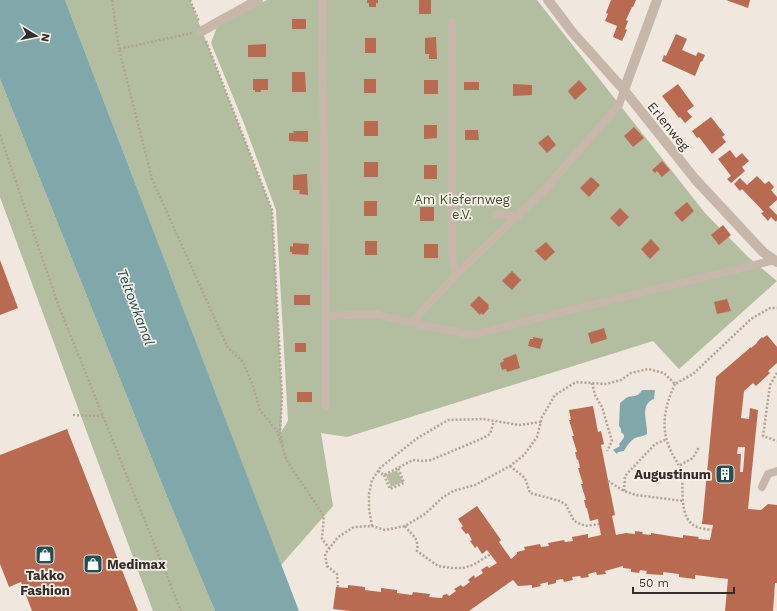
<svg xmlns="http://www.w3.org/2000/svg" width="777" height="611" viewBox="0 0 777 611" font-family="'Work Sans',sans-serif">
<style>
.green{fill:#b3bd9f}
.water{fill:#80a8aa}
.building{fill:#b96b52;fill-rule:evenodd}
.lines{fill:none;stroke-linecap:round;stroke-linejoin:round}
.path{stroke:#b2a295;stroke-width:2.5;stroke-dasharray:2 2;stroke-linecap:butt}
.service{stroke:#c7b7ab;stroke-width:8}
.minor{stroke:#c7b7ab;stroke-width:10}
.labels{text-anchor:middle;stroke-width:3.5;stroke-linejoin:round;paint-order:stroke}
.street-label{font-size:13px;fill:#352d29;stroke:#f8f1ea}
.park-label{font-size:13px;fill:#455130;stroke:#f8f1ea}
.poi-label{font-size:13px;font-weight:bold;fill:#352d29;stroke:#f8f1ea;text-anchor:end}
.water-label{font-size:14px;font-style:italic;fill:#234f52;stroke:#f8f1ea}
</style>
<rect width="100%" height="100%" fill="#f0e7de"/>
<g class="green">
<path d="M 65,0 L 190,0 L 272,210 L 282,397 L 281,432 L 288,421 L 276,210 L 243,121 L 211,43 L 217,27 L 267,0 L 537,0 L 705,213 L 747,256 L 777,281 L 679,369 L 653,341 L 347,437 L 321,433 L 333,506 L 281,565 Z"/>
<path d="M 0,79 L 168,499 L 215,611 L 153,611 L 0,197 Z"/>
<path d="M 397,470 L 403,482 L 391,487 L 386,475 Z"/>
</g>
<g class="water">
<path d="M 0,0 L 65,0 L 299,611 L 215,611 L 168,499 L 0,79 Z"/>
<path d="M 642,390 L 655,390 L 654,399 C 639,404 648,423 647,434 C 643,437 639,436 635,438 C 630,441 626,447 624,451 L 618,452 L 617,454 L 613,450 L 620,446 L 619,444 C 623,439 627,436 621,432 L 621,429 L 619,426 L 620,403 C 622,401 624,400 626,398 C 632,395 638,398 642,390 Z"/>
</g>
<g class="building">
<path d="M 367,0 L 378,0 L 378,3 L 376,3 L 376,7 L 369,7 L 369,3 L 367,3 Z"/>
<rect x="419" y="0" width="12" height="14"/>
<path d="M 611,0 L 636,0 L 633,7 L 632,7 L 626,20 L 628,21 L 625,29 L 627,30 L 622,41 L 613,37 L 617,26 L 605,21 L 608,14 L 606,13 Z"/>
<path d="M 726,0 L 750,0 L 748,8 Z"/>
<rect x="292" y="19" width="14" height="10"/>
<path d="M 676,34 L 687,39 L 682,50 L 696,56 L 698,52 L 705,55 L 702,62 L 701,61 L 695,76 L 662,61 L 664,55 L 666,56 Z"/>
<path d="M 436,37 L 437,59 L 429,59 L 429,54 L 425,54 L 425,38 Z"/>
<rect x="365" y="38" width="11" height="15"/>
<path d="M 266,44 L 266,57 L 248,57 L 248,45 Z"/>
<path d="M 292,72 L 305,72 L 306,92 L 292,92 Z"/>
<path d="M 253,79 L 268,79 L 268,90 L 261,90 L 261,92 L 255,92 L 255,90 L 253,90 Z"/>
<rect x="364" y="79" width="12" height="14"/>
<rect x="424" y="80" width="14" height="14"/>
<path d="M 579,80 L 587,89 L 575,100 L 568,91 Z"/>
<rect x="464" y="82" width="15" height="8"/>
<path d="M 513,84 L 532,85 L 532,95 L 513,96 Z"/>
<path d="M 678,84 L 694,106 L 687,111 L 692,117 L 685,123 L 680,117 L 679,118 L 662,96 Z"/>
<path d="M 711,117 L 725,135 L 722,137 L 726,142 L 712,154 L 699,137 L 697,138 L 692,131 Z"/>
<rect x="364" y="121" width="14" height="15"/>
<path d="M 424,125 L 437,125 L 437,138 L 424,139 Z"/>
<path d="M 634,127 L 644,138 L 633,147 L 624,136 Z"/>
<path d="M 465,130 L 478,130 L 479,140 L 465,140 Z"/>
<path d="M 293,131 L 308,131 L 308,142 L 289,141 L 289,133 L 294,133 Z"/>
<path d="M 548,135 L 556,145 L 547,153 L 538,143 Z"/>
<path d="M 730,150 L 736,158 L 742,153 L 749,161 L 742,167 L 745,171 L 731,183 L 727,179 L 731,176 L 718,159 Z"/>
<path d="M 662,161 L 670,170 L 662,177 L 657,171 L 655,173 L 652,170 Z"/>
<rect x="364" y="162" width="14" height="15"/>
<rect x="424" y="165" width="13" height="14"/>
<path d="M 307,174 L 308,195 L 299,194 L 300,190 L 293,190 L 293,175 Z"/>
<path d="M 757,176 L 765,184 L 769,181 L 774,187 L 771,190 L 777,197 L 777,200 L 769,207 L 777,215 L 777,220 L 776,222 L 771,217 L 768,221 L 761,213 L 764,212 L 742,189 L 740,191 L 734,184 L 740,178 L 747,185 Z"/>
<path d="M 591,177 L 600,185 L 589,197 L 580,188 Z"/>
<rect x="364" y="201" width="13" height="15"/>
<path d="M 687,202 L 694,211 L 682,222 L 674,213 Z"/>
<rect x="420" y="207" width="14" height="14"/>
<path d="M 620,208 L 629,217 L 619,227 L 610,218 Z"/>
<path d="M 723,225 L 731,235 L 719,245 L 711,235 Z"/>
<path d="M 651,239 L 660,249 L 650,259 L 641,249 Z"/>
<rect x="365" y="241" width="12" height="14"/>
<path d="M 546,242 L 555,252 L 545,261 L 535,251 Z"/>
<path d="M 293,243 L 309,244 L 308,255 L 292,254 L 292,252 L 290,252 L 290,246 L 293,247 Z"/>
<rect x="424" y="244" width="14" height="14"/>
<path d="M 0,260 L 18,308 L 0,315 Z"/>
<path d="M 512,271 L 521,280 L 512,290 L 502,281 Z"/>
<rect x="294" y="295" width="16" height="10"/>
<path d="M 479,296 L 489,305 L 488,307 L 489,308 L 483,315 L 481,313 L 480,315 L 470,305 Z"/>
<path d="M 727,299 L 731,311 L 717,314 L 714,302 Z"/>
<path d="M 604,328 L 607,339 L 591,344 L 588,333 Z"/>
<path d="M 767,335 L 777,347 L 777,363 L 768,371 L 770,373 L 756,386 L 753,383 L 744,391 L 741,418 L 749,419 L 750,408 L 758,410 L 748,509 L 761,510 L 768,504 L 777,505 L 777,583 L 775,583 L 773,611 L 725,611 L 728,579 L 695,575 L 695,579 L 679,577 L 679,574 L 663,572 L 663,575 L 646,574 L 647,571 L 640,570 L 639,573 L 631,572 L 631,569 L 623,568 L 623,566 L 605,571 L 606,574 L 597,575 L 596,572 L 588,574 L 589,577 L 581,578 L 580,576 L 572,577 L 573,580 L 564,582 L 563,579 L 556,580 L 556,583 L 548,585 L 548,582 L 540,584 L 541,586 L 532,588 L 532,585 L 518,586 L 513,580 L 469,611 L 350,611 L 333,609 L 336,587 L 348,588 L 348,585 L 365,587 L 365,590 L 381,592 L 381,588 L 397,590 L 397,593 L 412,595 L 413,592 L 430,594 L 429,597 L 442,598 L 443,595 L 447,594 L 449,596 L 456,591 L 454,589 L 461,585 L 463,587 L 470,582 L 468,580 L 474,575 L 475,578 L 483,573 L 481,570 L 487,566 L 489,568 L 497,563 L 487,550 L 482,554 L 477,546 L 475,548 L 470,541 L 472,540 L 468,533 L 466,534 L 461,528 L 463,526 L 458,519 L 477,506 L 501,540 L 499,542 L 511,559 L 517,554 L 517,552 L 525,550 L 524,547 L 540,544 L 541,547 L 549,546 L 548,543 L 564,540 L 565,542 L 573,541 L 572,537 L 588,534 L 588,538 L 601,535 L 598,519 L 590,521 L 587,508 L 586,508 L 584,500 L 586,500 L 581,484 L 583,484 L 578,468 L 580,468 L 578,459 L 577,460 L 575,452 L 577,452 L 572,436 L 574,436 L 569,420 L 571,420 L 569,410 L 593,406 L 598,432 L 601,431 L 604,444 L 601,445 L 615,515 L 612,516 L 616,535 L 626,533 L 635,534 L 635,531 L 643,532 L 642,534 L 651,535 L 651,533 L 683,538 L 683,535 L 699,537 L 698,539 L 710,540 L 713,525 L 702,524 L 703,515 L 716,377 L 751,347 L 751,348 L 757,343 L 757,342 L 762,337 L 763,338 ZM 738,447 L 745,447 L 743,472 L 740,472 L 741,454 L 737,454 Z"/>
<path d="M 533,337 L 543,339 L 540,349 L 528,346 L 530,339 L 533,339 Z"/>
<rect x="295" y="343" width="11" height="9"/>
<path d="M 516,354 L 520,368 L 507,372 L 506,369 L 502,370 L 500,363 L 504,361 L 503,359 Z"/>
<rect x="297" y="392" width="15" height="10"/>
<path d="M 67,429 L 97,506 L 138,611 L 32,611 L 21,582 L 9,587 L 0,564 L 0,455 Z"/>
</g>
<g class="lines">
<g class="path">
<path d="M 112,0 L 119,49"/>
<path d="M 190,0 L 199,21"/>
<path d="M 192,33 L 119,49 L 152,179 L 228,348 L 243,362 L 253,386 L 260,410 L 277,431 L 287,461 L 324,516 L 322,539 L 329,548"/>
<path d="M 206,41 L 272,210 L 282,397 L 280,433 L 283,445"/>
<path d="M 0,135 L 58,304 L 181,611"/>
<path d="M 777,373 L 770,385 L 763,436 L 777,441"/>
<path d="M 592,383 L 595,395 L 602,407 L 612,441 L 607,451"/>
<path d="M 675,384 C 665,405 660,428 670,449 C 673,457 679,463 681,471 C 685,486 677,519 697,527 C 701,529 707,529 712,530"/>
<path d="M 73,415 L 103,416"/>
<path d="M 680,465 L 693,458 L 699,447"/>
<path d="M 510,466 L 525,478 L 530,493 L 560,501 L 566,505 L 574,521 L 585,526 L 599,524"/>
<path d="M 378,471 L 384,475 L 413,460 L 421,461 L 431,460 L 481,439 L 490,434 L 494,421"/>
<path d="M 384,475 L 390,489 L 404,483 L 398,468"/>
<path d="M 608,481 L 624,491 L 636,495 L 683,501"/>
<path d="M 624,491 L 625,476 L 655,444 L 665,440"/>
<path d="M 372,526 L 369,509 L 369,494 L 372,480 L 380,468 L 416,439 L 448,420 L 483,419 L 519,425 L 541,422"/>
<path d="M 405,526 C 412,536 419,537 417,551 L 438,566 L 452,568 L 463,568 L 473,565 L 491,554"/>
<path d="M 338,587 L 337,574 L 327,566 L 325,554 L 338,537 L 354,527 L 372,526 L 385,530 L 405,526 L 425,514 L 442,498 L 453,491 L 475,485 L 510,466 L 524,455 L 537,437 L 542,417 L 555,395 L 576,382 L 606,384 L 621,380 L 631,373 L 648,369 L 664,373 L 675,384 L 693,374 L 751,319 L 770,308 L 777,308"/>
</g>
<g class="service">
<path d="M 322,0 L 326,316 L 326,406"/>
<path d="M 452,22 L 452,250 L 453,263 L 457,274"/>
<path d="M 496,214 L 518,216"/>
<path d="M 326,316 L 376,314 L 411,323 L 473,335 L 534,319 L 775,260"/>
<path d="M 411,323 L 457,274 L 547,187 L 619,105 L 624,90"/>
<path d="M 762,487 L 768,474 L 777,471"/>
</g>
<g class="minor">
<path d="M 548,0 L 573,33 L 624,90 L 695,179 L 763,252 L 777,262"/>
<path d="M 202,31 L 258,0"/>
<path d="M 624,90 L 657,0"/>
</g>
</g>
<defs>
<g id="building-square" transform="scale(1)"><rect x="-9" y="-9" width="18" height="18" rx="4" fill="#234f52" stroke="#f8f1ea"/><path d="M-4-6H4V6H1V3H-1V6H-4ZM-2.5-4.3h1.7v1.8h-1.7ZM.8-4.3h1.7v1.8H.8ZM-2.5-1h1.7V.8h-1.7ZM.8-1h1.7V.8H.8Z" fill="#fff"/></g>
<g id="shop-square" transform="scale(1)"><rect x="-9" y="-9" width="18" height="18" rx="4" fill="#234f52" stroke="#f8f1ea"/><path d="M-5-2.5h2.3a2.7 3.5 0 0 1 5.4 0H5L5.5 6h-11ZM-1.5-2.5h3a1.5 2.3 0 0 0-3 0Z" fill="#fff"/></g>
</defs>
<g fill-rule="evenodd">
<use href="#building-square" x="725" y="474"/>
<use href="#shop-square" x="45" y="555"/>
<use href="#shop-square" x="93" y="564"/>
</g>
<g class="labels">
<g class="street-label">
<text transform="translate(669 126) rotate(51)" y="5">Erlenweg</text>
</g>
<g class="park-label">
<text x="462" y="204">Am Kiefernweg<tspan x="462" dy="15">e.V.</tspan></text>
</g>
<g class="poi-label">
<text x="711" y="479">Augustinum</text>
<text x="107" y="569" text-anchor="start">Medimax</text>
<text x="45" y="580" text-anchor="middle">Takko<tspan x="45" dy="15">Fashion</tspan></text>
</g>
<g class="water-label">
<text transform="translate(136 307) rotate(69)" y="5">Teltowkanal</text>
</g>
</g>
<g transform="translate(36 36) rotate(100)" stroke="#f8f1ea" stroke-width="3" paint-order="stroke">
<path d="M0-3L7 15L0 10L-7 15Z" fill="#352d29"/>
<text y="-6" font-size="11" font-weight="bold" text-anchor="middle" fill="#352d29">N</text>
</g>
<path d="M633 587v6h101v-6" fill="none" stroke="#352d29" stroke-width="2"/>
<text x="639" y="587" font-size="12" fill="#352d29" stroke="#f8f1ea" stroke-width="3" paint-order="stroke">50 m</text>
</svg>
